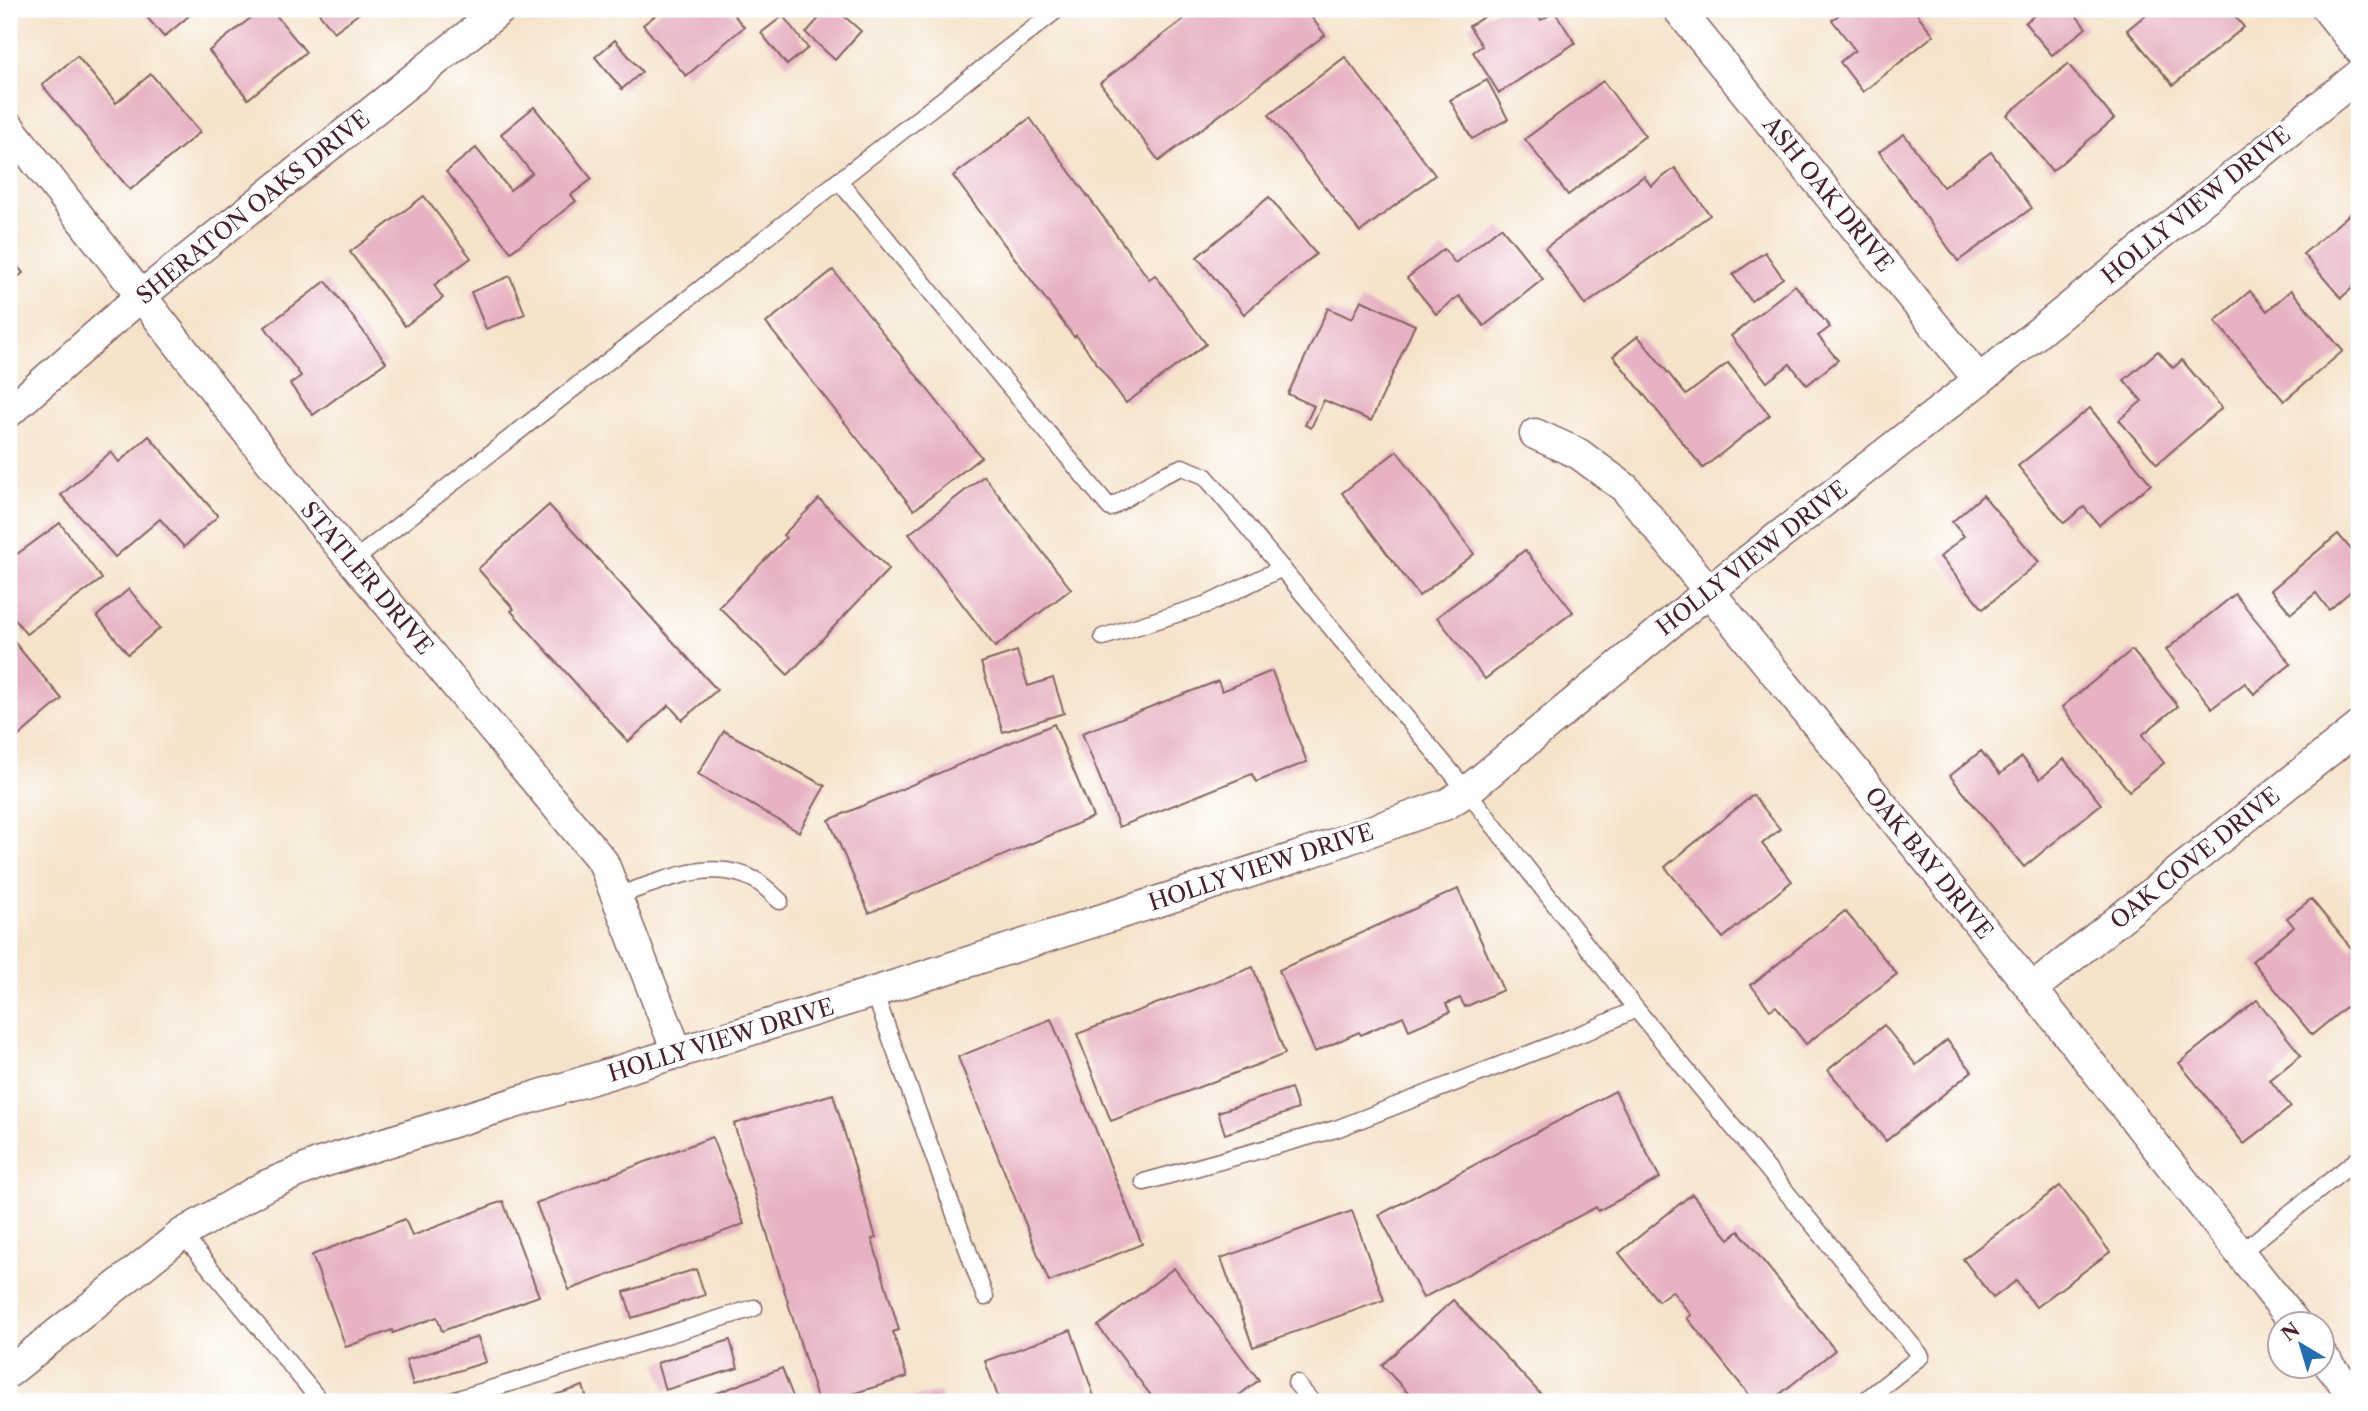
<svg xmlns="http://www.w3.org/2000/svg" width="2368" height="1411" viewBox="0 0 2368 1411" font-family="'Libre Caslon Text',serif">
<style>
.building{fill:#e7b2c3}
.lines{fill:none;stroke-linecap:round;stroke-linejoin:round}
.service-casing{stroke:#866463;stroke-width:19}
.minor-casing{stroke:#866463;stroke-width:33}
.service{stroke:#fff;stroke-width:16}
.minor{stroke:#fff;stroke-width:30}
.labels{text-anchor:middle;stroke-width:7;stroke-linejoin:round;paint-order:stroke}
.street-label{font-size:23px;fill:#4a1f2b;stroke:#fff}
</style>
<rect width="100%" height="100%" fill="#fff"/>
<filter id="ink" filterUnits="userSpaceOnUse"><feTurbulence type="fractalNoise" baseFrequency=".0143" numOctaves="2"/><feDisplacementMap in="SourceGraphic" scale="14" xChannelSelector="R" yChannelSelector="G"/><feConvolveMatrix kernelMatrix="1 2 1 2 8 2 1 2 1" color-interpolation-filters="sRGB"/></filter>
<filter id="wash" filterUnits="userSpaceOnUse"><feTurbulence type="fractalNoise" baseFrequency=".00686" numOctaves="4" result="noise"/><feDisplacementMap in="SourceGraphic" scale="28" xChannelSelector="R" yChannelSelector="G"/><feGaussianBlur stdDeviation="1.57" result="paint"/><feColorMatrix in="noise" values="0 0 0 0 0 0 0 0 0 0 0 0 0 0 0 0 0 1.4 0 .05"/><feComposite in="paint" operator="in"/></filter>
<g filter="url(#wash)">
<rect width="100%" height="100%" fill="#f5e3ca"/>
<g id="blocks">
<g class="building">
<path d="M 140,9 L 197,9 L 164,37 Z"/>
<path d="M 262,9 L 271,9 L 306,52 L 248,99 L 209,51 Z"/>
<path d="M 316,9 L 365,9 L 334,32 Z"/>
<path d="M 663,9 L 729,9 L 744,27 L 686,76 L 643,25 Z"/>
<path d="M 827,9 L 836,9 L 861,31 L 835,60 L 806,33 Z"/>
<path d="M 1197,9 L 1305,9 L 1325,35 L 1159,161 L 1100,83 Z"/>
<path d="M 1497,9 L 1534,9 L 1541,20 L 1555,12 L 1575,43 L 1499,93 L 1473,52 L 1482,46 L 1469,26 Z"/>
<path d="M 1846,9 L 1913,9 L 1934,35 L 1863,92 L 1840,62 L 1855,50 L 1832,20 Z"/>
<path d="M 2042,9 L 2071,9 L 2086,28 L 2052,55 L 2025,23 Z"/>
<path d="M 2153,9 L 2229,9 L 2244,27 L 2173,85 L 2127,30 Z"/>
<path d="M 783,16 L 808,48 L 787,65 L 761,33 Z"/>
<path d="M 615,40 L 642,72 L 622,89 L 595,57 Z"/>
<path d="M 77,56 L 116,103 L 151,74 L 200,132 L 130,190 L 42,85 Z"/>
<path d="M 1345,57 L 1435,175 L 1360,232 L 1269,115 Z"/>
<path d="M 2068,64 L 2114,119 L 2052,171 L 2007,115 Z"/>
<path d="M 1487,80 L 1508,119 L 1472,139 L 1450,100 Z"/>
<path d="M 1603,81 L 1645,136 L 1568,195 L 1525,139 Z"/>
<path d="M 534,107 L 592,179 L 571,195 L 576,201 L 511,252 L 446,172 L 476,148 L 510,190 L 532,173 L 501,134 Z"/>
<path d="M 1030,118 L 1149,279 L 1155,275 L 1206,344 L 1126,403 L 1076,335 L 1074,337 L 953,176 Z"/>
<path d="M 1904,134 L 1943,187 L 1991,152 L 2032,208 L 1958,261 L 1879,152 Z"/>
<path d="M 1675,168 L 1710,215 L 1585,305 L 1545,248 L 1644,176 L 1651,186 Z"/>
<path d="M 424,196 L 471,258 L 434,285 L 443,298 L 405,326 L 350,252 Z"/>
<path d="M 1269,197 L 1316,254 L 1244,314 L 1197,257 Z"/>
<path d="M 2359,206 L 2359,282 L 2341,298 L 2303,254 Z"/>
<path d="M 1501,227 L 1543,279 L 1484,326 L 1459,296 L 1436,314 L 1407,278 L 1444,249 L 1455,263 Z"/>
<path d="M 1765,252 L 1783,278 L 1751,301 L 1733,275 Z"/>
<path d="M 9,256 L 23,273 L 9,285 Z"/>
<path d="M 833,270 L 981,457 L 914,510 L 766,323 Z"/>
<path d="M 510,276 L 525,314 L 486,329 L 471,292 Z"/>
<path d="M 326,281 L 386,362 L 313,415 L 290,384 L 301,376 L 265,327 Z"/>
<path d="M 1795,285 L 1830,327 L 1818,336 L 1838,360 L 1807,385 L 1790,364 L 1767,382 L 1731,336 Z"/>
<path d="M 2291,290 L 2343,351 L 2284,401 L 2215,321 L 2250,291 L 2267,311 Z"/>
<path d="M 1361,300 L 1415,325 L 1371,421 L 1324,400 L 1311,428 L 1305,425 L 1314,406 L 1288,394 L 1328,308 L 1352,319 Z"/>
<path d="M 1638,336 L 1686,395 L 1728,363 L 1770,415 L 1703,468 L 1613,356 Z"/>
<path d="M 2158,351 L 2173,368 L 2182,360 L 2222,408 L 2157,464 L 2119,420 L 2142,401 L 2124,380 Z"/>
<path d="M 2090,408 L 2151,484 L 2099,525 L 2084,507 L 2064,523 L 2018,466 Z"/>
<path d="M 149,436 L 218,516 L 184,547 L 160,519 L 115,557 L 61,495 L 111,452 L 119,462 Z"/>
<path d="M 1397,451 L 1474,554 L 1419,596 L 1342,493 Z"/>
<path d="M 984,476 L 1071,589 L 995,647 L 909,534 Z"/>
<path d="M 1983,495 L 2039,562 L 1983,609 L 1940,557 L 1964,536 L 1952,522 Z"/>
<path d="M 819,499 L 889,569 L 788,675 L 719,607 L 786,538 L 783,535 Z"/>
<path d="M 549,505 L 717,690 L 682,720 L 669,705 L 628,742 L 511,611 L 514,609 L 478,569 Z"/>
<path d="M 60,523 L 102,579 L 26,634 L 9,611 L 9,560 Z"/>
<path d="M 2338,534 L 2359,559 L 2359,584 L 2329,610 L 2316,593 L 2291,613 L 2271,590 Z"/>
<path d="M 1525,550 L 1573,612 L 1485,679 L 1437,617 Z"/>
<path d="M 129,589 L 160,628 L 128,654 L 97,616 Z"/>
<path d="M 2235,594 L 2291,664 L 2254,694 L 2245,683 L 2212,708 L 2166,650 Z"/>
<path d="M 9,636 L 62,699 L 13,741 L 9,735 Z"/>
<path d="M 2132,650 L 2178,706 L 2142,735 L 2164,763 L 2129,791 L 2062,707 Z"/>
<path d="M 1017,651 L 1028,686 L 1053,678 L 1064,713 L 1003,732 L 981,663 Z"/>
<path d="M 1272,671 L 1307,762 L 1256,782 L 1252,774 L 1119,827 L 1082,733 L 1218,681 L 1222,691 Z"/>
<path d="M 1054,724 L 1093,817 L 869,913 L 829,820 Z"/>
<path d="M 724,731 L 825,786 L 799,832 L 698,774 Z"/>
<path d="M 1981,751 L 2000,774 L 2022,757 L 2040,779 L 2064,759 L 2101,804 L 2024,867 L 1950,776 Z"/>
<path d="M 1753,795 L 1780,829 L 1762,844 L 1792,881 L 1723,938 L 1665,867 Z"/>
<path d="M 1458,889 L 1503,990 L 1465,1007 L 1460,998 L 1446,1004 L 1450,1012 L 1409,1030 L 1403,1016 L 1361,1035 L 1359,1032 L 1315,1052 L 1279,970 Z"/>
<path d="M 2311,899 L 2351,948 L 2359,940 L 2359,996 L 2312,1035 L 2252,961 L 2294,927 L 2287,918 Z"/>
<path d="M 1845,911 L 1897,974 L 1806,1044 L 1776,1006 L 1770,1010 L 1751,985 Z"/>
<path d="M 1253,967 L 1285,1054 L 1111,1121 L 1077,1034 Z"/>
<path d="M 2257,1000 L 2301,1055 L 2270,1080 L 2291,1107 L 2244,1144 L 2179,1063 Z"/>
<path d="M 1051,1019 L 1142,1244 L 1049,1282 L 958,1057 Z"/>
<path d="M 1884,1025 L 1916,1065 L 1947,1040 L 1972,1071 L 1886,1141 L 1828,1070 Z"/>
<path d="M 1291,1088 L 1298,1109 L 1225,1134 L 1218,1112 Z"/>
<path d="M 1615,1091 L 1660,1178 L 1598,1211 L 1596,1207 L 1423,1298 L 1379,1215 Z"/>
<path d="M 833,1094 L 876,1238 L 872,1239 L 899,1330 L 893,1332 L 907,1377 L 826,1402 L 818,1402 L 734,1124 Z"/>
<path d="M 712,1137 L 744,1224 L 569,1290 L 536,1203 Z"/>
<path d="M 2060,1186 L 2110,1252 L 2036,1307 L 2016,1281 L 1993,1298 L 1963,1259 Z"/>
<path d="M 1692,1194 L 1729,1239 L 1739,1231 L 1835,1350 L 1770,1402 L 1755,1402 L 1687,1318 L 1691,1315 L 1672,1291 L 1658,1301 L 1619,1253 Z"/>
<path d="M 503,1201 L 539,1296 L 442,1331 L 437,1317 L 393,1333 L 392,1330 L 346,1347 L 312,1255 L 405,1219 L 412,1236 Z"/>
<path d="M 1352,1211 L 1384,1300 L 1253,1347 L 1221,1258 Z"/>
<path d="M 1174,1268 L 1259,1380 L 1230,1402 L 1156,1402 L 1098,1326 Z"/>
<path d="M 696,1269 L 705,1295 L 632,1318 L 624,1292 Z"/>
<path d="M 1453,1300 L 1548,1402 L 1416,1402 L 1382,1365 Z"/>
<path d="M 1071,1330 L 1096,1402 L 1000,1402 L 985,1361 Z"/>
<path d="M 478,1337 L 486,1362 L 413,1385 L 406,1360 Z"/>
<path d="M 730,1340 L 738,1368 L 665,1390 L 657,1363 Z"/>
<path d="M 782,1368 L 795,1402 L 694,1402 Z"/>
<path d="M 583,1386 L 588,1402 L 533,1402 Z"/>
<path d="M 941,1392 L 942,1402 L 897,1402 L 896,1401 Z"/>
</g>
</g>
</g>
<g filter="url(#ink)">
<use href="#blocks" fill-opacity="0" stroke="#866463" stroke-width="2"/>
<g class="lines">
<g class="service-casing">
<g id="service">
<path d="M 839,181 L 1110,508 L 1161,476 L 1182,467 L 1205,476 L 1467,791 L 1636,1009 L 1921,1356 L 1863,1402"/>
<path d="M 353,561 L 1058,9"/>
<path d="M 1103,637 L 1208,604 L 1282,568"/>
<path d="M 617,896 C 660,882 711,856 755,880 C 764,885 772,894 780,901"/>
<path d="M 874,992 L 985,1297"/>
<path d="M 1144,1182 L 1336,1129 L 1593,1029 L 1636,1009"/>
<path d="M 182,1234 L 321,1402"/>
<path d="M 2240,1253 L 2359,1158"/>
<path d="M 1296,1383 L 1312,1402"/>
<path d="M 448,1402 L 754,1308"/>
</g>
</g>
<g class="minor-casing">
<g id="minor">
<path d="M 1678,9 L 1979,380"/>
<path d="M 2327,9 L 2359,49"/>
<path d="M 9,127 L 277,470 L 603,862 L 678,1054"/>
<path d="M 9,412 L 142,295 L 501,9"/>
<path d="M 1535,434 L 1579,454 L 1625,488 L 2032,989 L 2296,1324"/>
<path d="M 2032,989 L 2359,727"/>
<path d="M 2322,1356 L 2359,1402"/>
<path d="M 9,1372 L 182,1234 L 265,1186 L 320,1163 L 874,992 L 1297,857 L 1447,804 L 1467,791 L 1709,591 L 1979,380 L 2359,75"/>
</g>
</g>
<use href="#service" class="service"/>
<use href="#minor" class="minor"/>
</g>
</g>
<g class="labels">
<g class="street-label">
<text transform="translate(1828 194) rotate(51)" y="8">ASH OAK DRIVE</text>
<text transform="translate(2196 205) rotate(-39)" y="8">HOLLY VIEW DRIVE</text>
<text transform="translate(253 207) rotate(-39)" y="8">SHERATON OAKS DRIVE</text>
<text transform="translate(1752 558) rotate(-38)" y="8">HOLLY VIEW DRIVE</text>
<text transform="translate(367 578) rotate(50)" y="8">STATLER DRIVE</text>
<text transform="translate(2195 858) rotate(-39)" y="8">OAK COVE DRIVE</text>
<text transform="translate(1929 863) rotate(51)" y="8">OAK BAY DRIVE</text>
<text transform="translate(1261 867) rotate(-18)" y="8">HOLLY VIEW DRIVE</text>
<text transform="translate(721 1040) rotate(-17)" y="8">HOLLY VIEW DRIVE</text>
</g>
</g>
<rect width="2368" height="1411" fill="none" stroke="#fff" stroke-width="35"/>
<g transform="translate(2301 1345) rotate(322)"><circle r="33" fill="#ffffff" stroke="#b7a5aa" stroke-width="2"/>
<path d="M0-5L12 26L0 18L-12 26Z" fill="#1f6fb2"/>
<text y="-10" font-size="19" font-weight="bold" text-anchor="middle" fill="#4a1f2b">N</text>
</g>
</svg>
